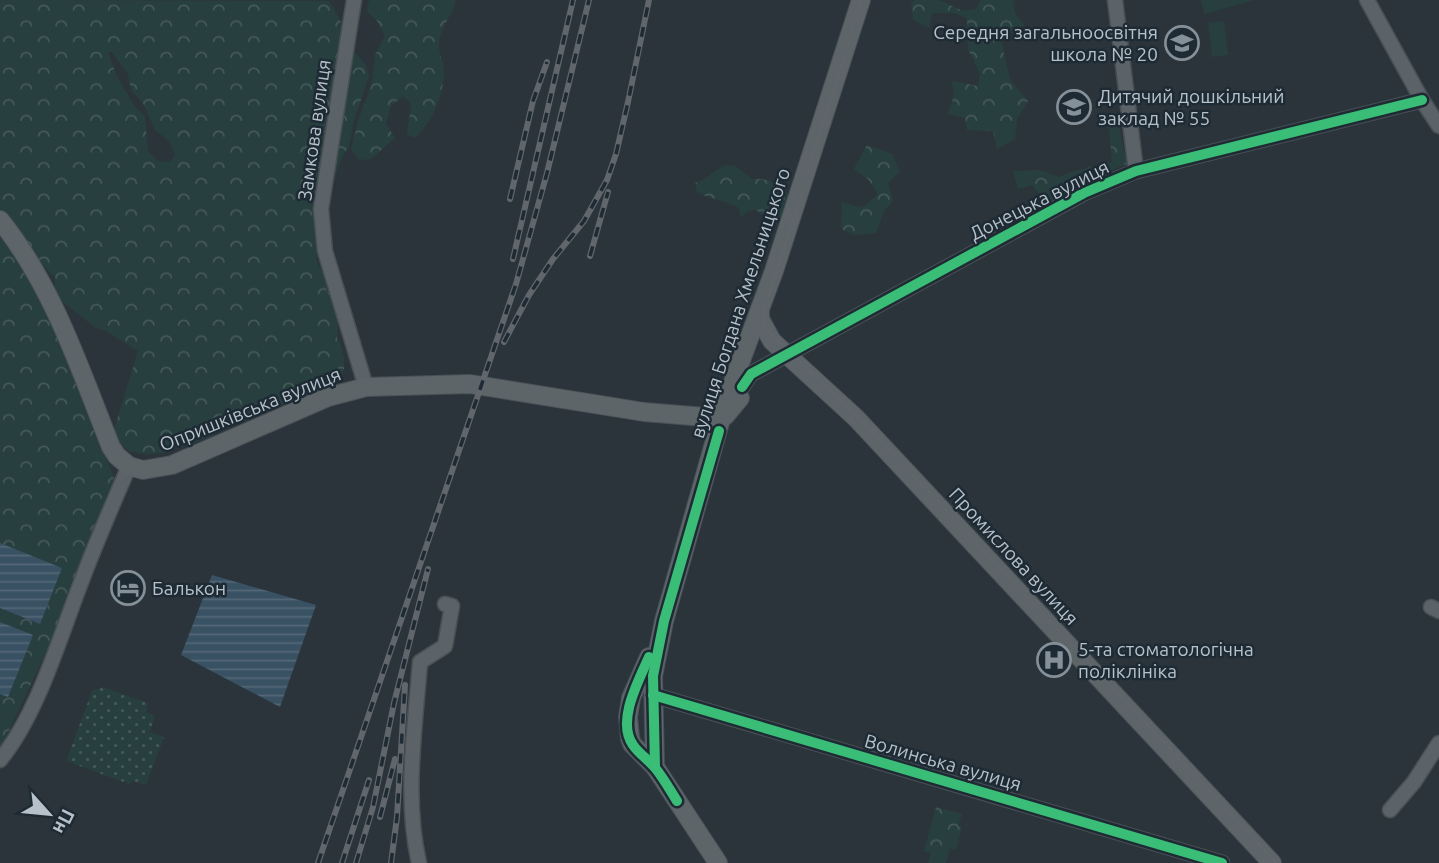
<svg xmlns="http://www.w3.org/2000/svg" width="1439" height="863" viewBox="0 0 1439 863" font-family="Ubuntu,sans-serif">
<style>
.grass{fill:url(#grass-dots)}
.forest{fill:url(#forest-crowns);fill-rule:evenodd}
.garden{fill:#283f3f}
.water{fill:url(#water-rules)}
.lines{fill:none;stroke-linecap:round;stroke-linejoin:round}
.minor-casing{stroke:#495054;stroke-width:17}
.major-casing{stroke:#495157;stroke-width:20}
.minor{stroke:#5b6268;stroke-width:14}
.major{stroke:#5e6569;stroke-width:18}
.tram{stroke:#60666c;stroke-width:2}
.rail-casing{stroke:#60666c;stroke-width:6}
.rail{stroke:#1e2b35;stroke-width:3.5;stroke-dasharray:10;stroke-linecap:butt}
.cycleway-casing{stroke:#1e2b35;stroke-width:15}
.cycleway{stroke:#3abd76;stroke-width:10}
.labels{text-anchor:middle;stroke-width:5;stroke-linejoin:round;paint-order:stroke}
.poi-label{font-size:19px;fill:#b6c1ca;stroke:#1e2b35;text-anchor:start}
.street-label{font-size:19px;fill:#b6c1ca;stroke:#1e2b35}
</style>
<defs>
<pattern id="grass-dots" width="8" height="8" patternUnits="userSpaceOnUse" patternTransform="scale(1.75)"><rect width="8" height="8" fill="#283f3f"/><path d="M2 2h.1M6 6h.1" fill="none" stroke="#455959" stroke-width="1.8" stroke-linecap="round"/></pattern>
<pattern id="forest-crowns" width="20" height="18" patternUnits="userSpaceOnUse" patternTransform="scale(1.75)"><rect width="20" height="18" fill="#283f3f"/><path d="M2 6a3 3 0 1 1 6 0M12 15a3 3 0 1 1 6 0" fill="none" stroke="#455959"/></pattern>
<pattern id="water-rules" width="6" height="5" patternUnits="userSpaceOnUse" patternTransform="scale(1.75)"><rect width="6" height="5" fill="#385163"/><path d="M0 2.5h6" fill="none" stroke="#536878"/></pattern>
</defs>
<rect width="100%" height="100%" fill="#2b343a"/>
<path class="grass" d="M 103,687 L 148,703 L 146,712 L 155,716 L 150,732 L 164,737 L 146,785 L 133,781 L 129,784 L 66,761 L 92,691 Z"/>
<g class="forest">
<path d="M 0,0 L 329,1 L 347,32 L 355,53 L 365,64 L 369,76 L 354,120 L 349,146 L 341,159 L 323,214 L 315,228 L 317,262 L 325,276 L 327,291 L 333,298 L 338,319 L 337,339 L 340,343 L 344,357 L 344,371 L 337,381 L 308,394 L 292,396 L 281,405 L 262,411 L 248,420 L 230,425 L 210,437 L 163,453 L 147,454 L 131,452 L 120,445 L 113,433 L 138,351 L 104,330 L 96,328 L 59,299 L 55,288 L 55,277 L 36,258 L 22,240 L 17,229 L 0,208 ZM 108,52 L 112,52 L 128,74 L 131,90 L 143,103 L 155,130 L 169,141 L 175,155 L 170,162 L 157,161 L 148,151 L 145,117 L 133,104 L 116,74 Z"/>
<path d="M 369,0 L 456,0 C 453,15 441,26 439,41 C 437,50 444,63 444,73 C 443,97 432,122 415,138 L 407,134 L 411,104 L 403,96 L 391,106 L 386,124 L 395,138 L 371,159 L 359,160 L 351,149 L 359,118 L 372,84 L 375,55 L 385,36 L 377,21 L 367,11 Z"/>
<path d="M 914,0 L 939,0 L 963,11 L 976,9 L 981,0 L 1013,0 L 1015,13 L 1024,25 L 1001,40 L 1010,80 L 1028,101 L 1017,119 L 1015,139 L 997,149 L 993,131 L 967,130 L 965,118 L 948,114 L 954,95 L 952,81 L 978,86 L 980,74 L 968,49 L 967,18 L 955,13 L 932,13 L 929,28 L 913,20 L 911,4 Z"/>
<path d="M 1110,112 L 1116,113 L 1127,164 L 1108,171 L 1053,200 L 1041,196 L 1032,185 L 1018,189 L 1013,171 L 1040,170 L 1059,177 C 1076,169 1094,167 1112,162 L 1108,120 Z"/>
<path d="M 867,145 L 892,154 L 900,171 L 888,183 L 893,201 L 884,211 L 876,233 L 855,235 L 841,229 L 842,202 L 862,208 L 878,194 L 869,180 L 854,169 Z"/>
<path d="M 726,165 L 735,166 L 752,179 C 779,177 806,199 777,221 L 768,219 L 756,210 L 748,211 L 741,217 L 739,208 C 726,200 711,200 697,192 L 695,183 C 707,180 714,170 726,165 Z"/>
<path d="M 0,225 L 51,316 L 116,483 L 64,614 L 0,750 Z"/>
<path d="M 936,807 L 962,814 L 958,826 L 962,827 L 956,850 L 950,848 L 946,863 L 928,863 L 931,853 L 924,851 Z"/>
</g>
<g class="garden">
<path d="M 1201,0 L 1251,0 L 1252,1 L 1204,14 Z"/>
<path d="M 1224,21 L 1228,55 L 1212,57 L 1208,23 Z"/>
</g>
<g class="water">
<path d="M 0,543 L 62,568 L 40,624 L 0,608 Z"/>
<path d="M 212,575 L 316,605 L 280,707 L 181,655 Z"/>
<path d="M 0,622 L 33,635 L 8,697 L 0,694 Z"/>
</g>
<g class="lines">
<g class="minor-casing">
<g id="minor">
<path d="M 354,0 L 321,209 L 325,251 L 366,387"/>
<path d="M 1115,0 L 1136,171"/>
<path d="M 1367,0 L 1422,100 L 1439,126"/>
<path d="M 742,387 L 751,374 L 1084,193 L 1136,171 L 1422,100"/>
<path d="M 1431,607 L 1439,611"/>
<path d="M 653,695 L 1222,863"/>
<path d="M 0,760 C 38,714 60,636 82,580 C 96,542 113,504 129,466"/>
<path d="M 1390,810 L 1414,782 L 1439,743"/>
<path d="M 419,863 C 404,797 415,728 420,662 L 445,646 L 452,606 L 445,604"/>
</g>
</g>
<g class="major-casing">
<g id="major">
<path d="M 0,220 C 53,286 80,369 111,447 L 117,456 L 129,466 L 143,470 L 172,465 L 328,397 L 366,387 L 470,384 L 644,412 L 717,418 L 725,416 L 740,398"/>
<path d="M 760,309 L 760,319 L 772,341 L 856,418 L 1272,863"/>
<path d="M 649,657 L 631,698 L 628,717 L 630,738 L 632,744 L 655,767 L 718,863"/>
<path d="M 655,767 L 653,676 L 664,621 L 726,401 L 774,271 L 861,0"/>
</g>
</g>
<use href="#minor" class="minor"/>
<use href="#major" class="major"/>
<path class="tram" d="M 862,0 L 765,308 L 764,320 L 766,329 L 856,415 L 1249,833 L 1275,863"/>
<g class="rail-casing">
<g id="rail">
<path d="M 510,199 L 533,101 L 547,62"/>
<path d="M 590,256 L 608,192"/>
<path d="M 513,259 L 573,0"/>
<path d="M 504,342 L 529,295 L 553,259 L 584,221 L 607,180 L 616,154 L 628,102 L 649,0"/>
<path d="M 380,817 L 395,759"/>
<path d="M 318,863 L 516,284 L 547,173 L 589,0"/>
<path d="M 342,863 L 369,780"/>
<path d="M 356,863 L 373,807 L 394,703 L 428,569"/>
<path d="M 391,863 L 397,817 L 405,685"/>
</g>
</g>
<use href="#rail" class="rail"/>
<g class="cycleway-casing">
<g id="cycleway">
<path d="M 742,387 L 751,374 L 1084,193 L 1136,171 L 1422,100"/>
<path d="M 649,657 C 639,680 616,721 633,745 C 639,754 649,760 656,769 C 664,779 670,790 677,801"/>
<path d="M 653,695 L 1222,863"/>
<path d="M 655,767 L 653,676 L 664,621 L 719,431"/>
</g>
</g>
<use href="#cycleway" class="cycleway"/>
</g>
<defs>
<g id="school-ring" transform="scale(1.75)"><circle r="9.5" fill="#1e2b35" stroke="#859098" stroke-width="1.5"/><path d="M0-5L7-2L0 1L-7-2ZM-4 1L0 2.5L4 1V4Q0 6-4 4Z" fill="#859098"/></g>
<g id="hotel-ring" transform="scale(1.75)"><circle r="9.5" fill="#1e2b35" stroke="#859098" stroke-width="1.5"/><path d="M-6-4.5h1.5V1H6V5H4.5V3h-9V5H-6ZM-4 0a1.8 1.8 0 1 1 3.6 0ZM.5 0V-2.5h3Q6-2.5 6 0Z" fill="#859098"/></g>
<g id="hospital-ring" transform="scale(1.75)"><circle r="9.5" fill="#1e2b35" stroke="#859098" stroke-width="1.5"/><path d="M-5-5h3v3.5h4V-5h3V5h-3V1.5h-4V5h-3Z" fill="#859098"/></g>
</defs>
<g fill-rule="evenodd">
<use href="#school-ring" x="1182" y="43"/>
<use href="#school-ring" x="1074" y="107"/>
<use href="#hotel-ring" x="128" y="588"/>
<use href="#hospital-ring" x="1054" y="660"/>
</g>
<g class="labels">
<g class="poi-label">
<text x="1158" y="39" text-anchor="end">Середня загальноосвітня<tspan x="1158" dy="22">школа № 20</tspan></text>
<text x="1098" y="103">Дитячий дошкільний<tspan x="1098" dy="22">заклад № 55</tspan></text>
<text x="152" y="595">Балькон</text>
<text x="1078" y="656">5-та стоматологічна<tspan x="1078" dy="22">поліклініка</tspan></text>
</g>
<g class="street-label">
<text transform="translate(314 130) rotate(-82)" y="7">Замкова вулиця</text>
<text transform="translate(1039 200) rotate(-27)" y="7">Донецька вулиця</text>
<text transform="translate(740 303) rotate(-72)" y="7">вулиця Богдана Хмельницького</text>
<text transform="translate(250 409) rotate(-22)" y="7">Опришківська вулиця</text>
<text transform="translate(1014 556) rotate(47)" y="7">Промислова вулиця</text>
<text transform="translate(943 762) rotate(16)" y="7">Волинська вулиця</text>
</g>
</g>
<g transform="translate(49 814) rotate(117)" stroke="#1e2b35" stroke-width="5" paint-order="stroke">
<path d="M0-5L12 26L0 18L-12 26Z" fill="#b6c1ca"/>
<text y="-10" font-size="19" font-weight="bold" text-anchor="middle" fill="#b6c1ca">Пн</text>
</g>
</svg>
